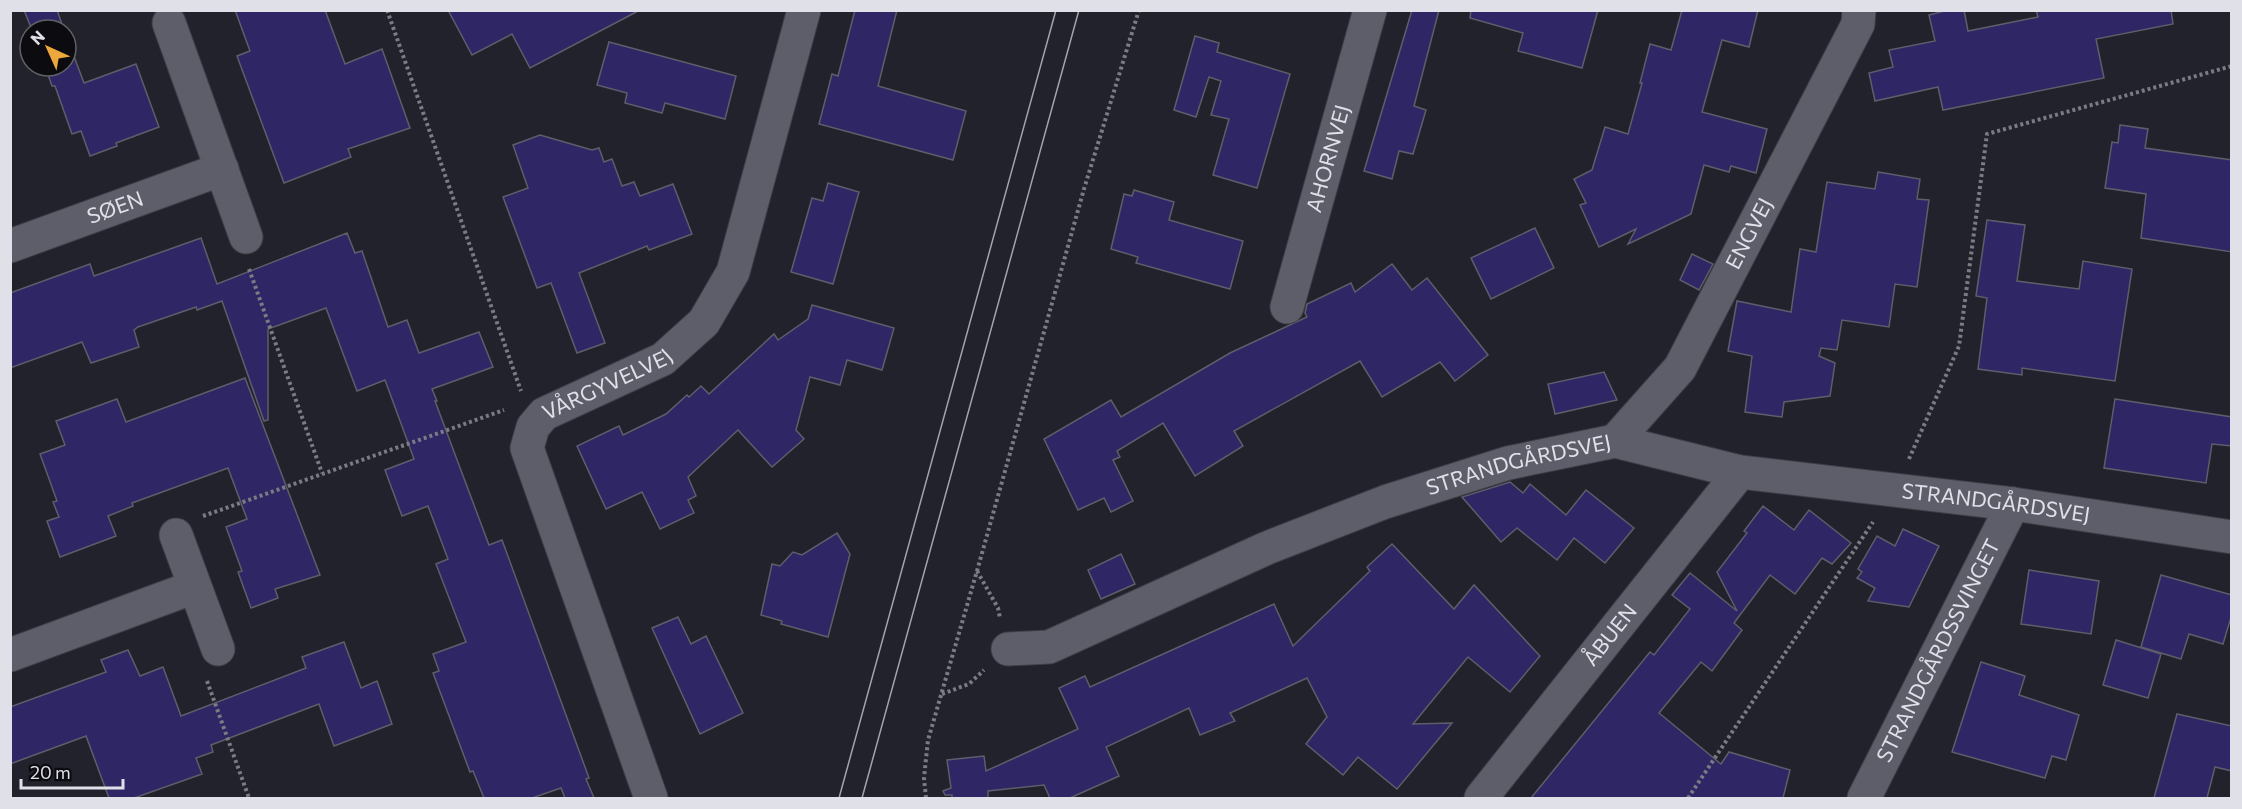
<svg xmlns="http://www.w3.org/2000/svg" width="2242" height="809" viewBox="0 0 2242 809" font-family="Commissioner,sans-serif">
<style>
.building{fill:#2f2666;stroke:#5e5e6a;stroke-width:1.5}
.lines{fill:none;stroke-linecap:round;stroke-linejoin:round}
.minor-casing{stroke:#3f3e47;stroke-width:35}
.path{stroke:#7a7b83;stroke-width:4;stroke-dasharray:3 3;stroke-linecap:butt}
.minor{stroke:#5e5e6a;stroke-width:33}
.tram{stroke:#a3a4ac;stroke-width:1.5}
.labels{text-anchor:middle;stroke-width:4.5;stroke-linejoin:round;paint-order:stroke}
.street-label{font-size:21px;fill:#e0e1e8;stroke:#0c0c10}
</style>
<rect width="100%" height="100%" fill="#22222c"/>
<g class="building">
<path d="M 24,10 L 57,10 L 64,30 L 32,30 Z"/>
<path d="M 235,10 L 325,10 L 345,64 L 382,49 L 410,128 L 348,149 L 351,157 L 284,183 L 237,56 L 250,51 Z"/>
<path d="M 448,10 L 640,10 L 530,68 L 512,34 L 472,55 Z"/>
<path d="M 855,10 L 897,10 L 878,86 L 966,111 L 953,160 L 819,124 L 832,74 L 838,76 Z"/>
<path d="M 1412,10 L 1439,10 L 1414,106 L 1426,110 L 1413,154 L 1399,151 L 1392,179 L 1364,171 Z"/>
<path d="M 1471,10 L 1598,10 L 1582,68 L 1518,51 L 1523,33 L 1470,18 Z"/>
<path d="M 1682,10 L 1758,10 L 1749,47 L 1722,40 L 1702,112 L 1767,129 L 1756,173 L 1731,166 L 1729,172 L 1704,165 L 1691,214 L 1628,244 L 1636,229 L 1599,247 L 1580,205 L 1586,203 L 1574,179 L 1592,170 L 1605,127 L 1628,134 L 1642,83 L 1640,83 L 1650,44 L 1671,50 Z"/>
<path d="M 1948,10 L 1964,10 L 1968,31 L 2038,17 L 2036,10 L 2171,10 L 2173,24 L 2096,39 L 2104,78 L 1943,110 L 1938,87 L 1875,101 L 1869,73 L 1893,67 L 1889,50 L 1935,41 L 1929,15 Z"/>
<path d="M 66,35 L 84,83 L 136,64 L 159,127 L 116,143 L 117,146 L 90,156 L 81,131 L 72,134 L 55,86 L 52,86 L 45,66 L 66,66 Z"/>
<path d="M 1195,36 L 1219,43 L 1217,52 L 1290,74 L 1257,188 L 1213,175 L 1229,119 L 1211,115 L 1221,81 L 1209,77 L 1196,117 L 1174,110 Z"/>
<path d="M 609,42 L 736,76 L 725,119 L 665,103 L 662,113 L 625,103 L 627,93 L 597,85 Z"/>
<path d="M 2120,125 L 2148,129 L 2145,148 L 2232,160 L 2232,252 L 2141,238 L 2146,194 L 2105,188 L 2112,142 L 2118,143 Z"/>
<path d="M 540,135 L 592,150 L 599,148 L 604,162 L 612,159 L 622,186 L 634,182 L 640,196 L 673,184 L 692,234 L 649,250 L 647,246 L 579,273 L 605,343 L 577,353 L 551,283 L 537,288 L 503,197 L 528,188 L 513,145 Z"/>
<path d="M 1878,172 L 1920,179 L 1917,199 L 1929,200 L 1917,287 L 1895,284 L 1889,327 L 1842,320 L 1837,350 L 1821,348 L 1819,356 L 1835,363 L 1830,396 L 1784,402 L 1782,417 L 1745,412 L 1752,356 L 1728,351 L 1737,301 L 1791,312 L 1800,249 L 1816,252 L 1827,182 L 1875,189 Z"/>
<path d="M 828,183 L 859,192 L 833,284 L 791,272 L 812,198 L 823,201 Z"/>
<path d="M 1134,190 L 1174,202 L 1169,220 L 1243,241 L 1230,289 L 1136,263 L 1138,257 L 1111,249 L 1124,194 L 1132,196 Z"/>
<path d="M 1987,220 L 2025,225 L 2017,281 L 2079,289 L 2083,261 L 2132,269 L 2115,381 L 2022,368 L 2022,375 L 1978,369 L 1987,298 L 1976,296 Z"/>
<path d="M 1535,228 L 1554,268 L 1491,299 L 1471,258 Z"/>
<path d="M 347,233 L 355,253 L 362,251 L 388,327 L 407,320 L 419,353 L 479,332 L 493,367 L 432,389 L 437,401 L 435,401 L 489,545 L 502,540 L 589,778 L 586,779 L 594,798 L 565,798 L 561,788 L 532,798 L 484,798 L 473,771 L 470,772 L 433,673 L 439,671 L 433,654 L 466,642 L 436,564 L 448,559 L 428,506 L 402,516 L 385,470 L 414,459 L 385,380 L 357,391 L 326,308 L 268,329 L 268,420 L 264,421 L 222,301 L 197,310 L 196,307 L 138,327 L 134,330 L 139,347 L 91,363 L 82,342 L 10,368 L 10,293 L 90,264 L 94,276 L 201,238 L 217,284 Z"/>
<path d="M 1692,254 L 1713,264 L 1699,290 L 1680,280 Z"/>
<path d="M 1392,264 L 1412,290 L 1427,278 L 1488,355 L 1455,381 L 1440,362 L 1382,397 L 1360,361 L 1234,431 L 1243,446 L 1195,476 L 1163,423 L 1117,451 L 1120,457 L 1113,460 L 1133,501 L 1111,512 L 1104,498 L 1078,510 L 1044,439 L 1111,400 L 1121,417 L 1230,353 L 1307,317 L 1305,313 L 1307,304 L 1351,283 L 1355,292 Z"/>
<path d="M 812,305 L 894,328 L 882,370 L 847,360 L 840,385 L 810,377 L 796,430 L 804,439 L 772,467 L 738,430 L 688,477 L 696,496 L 688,500 L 694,513 L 660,529 L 642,492 L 606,509 L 577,446 L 619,426 L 623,435 L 666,414 L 687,395 L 689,397 L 701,386 L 709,394 L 774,334 L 778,340 L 808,319 Z"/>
<path d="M 1604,372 L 1617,400 L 1555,414 L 1548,384 Z"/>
<path d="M 245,378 L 320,575 L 275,589 L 278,598 L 251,608 L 238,572 L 242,571 L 226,527 L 247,519 L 228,468 L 132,503 L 133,506 L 108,516 L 116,536 L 60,557 L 47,521 L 59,517 L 53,502 L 57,501 L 40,454 L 65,445 L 56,421 L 117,399 L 126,422 Z"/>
<path d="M 2115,399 L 2232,417 L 2232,446 L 2212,444 L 2206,483 L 2104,468 Z"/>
<path d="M 1510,482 L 1523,493 L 1530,484 L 1566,515 L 1586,490 L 1634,528 L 1605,563 L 1574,538 L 1557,560 L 1517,528 L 1501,542 L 1462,497 Z"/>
<path d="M 1763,506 L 1794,530 L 1809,510 L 1851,543 L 1832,564 L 1822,558 L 1795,594 L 1770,575 L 1734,623 L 1742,630 L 1712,671 L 1701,662 L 1659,713 L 1721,764 L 1729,752 L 1790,770 L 1783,798 L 1531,798 L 1650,652 L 1654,655 L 1690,609 L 1672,595 L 1690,573 L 1737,611 L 1717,572 L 1747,533 L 1744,531 Z"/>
<path d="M 1903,529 L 1939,546 L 1909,607 L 1868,601 L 1875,588 L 1857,578 L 1862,572 L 1858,569 L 1877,536 L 1895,546 Z"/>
<path d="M 837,533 L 850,554 L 828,637 L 781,624 L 782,621 L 761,615 L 772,564 L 780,566 L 793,552 L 802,555 Z"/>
<path d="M 1392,544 L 1454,609 L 1474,585 L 1540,656 L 1510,692 L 1468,657 L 1413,724 L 1452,723 L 1397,789 L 1358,757 L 1343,775 L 1306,744 L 1327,717 L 1307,678 L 1230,713 L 1235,721 L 1200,735 L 1189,708 L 1106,747 L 1119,776 L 1070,798 L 1050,798 L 1044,785 L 988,791 L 988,798 L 952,798 L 952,795 L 945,795 L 943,791 L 951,788 L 947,760 L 984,756 L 986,771 L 1078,729 L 1059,688 L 1085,676 L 1090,687 L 1274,604 L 1293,646 L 1370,571 L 1367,567 Z"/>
<path d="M 1121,554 L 1135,584 L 1101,599 L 1088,570 Z"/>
<path d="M 2029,570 L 2099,581 L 2091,634 L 2021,624 Z"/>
<path d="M 2161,575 L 2232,595 L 2232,614 L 2223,644 L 2189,634 L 2181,659 L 2141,647 Z"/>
<path d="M 678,617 L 691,644 L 706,636 L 743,713 L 700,734 L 652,628 Z"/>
<path d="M 2116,640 L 2161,654 L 2148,698 L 2103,685 Z"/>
<path d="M 344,642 L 361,688 L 377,681 L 392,724 L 334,746 L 319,704 L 211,745 L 213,752 L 196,758 L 202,774 L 134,798 L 109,798 L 86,736 L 10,764 L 10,707 L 106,672 L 101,660 L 128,650 L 140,676 L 163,667 L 181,716 L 306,668 L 302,657 Z"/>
<path d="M 1981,662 L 2025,676 L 2019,695 L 2079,715 L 2066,760 L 2052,756 L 2045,778 L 1952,752 Z"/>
<path d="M 2177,714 L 2232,726 L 2232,771 L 2215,767 L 2207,798 L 2154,798 Z"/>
</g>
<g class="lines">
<g class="minor-casing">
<g id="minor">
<path d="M 169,23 L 246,237"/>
<path id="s1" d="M 10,246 L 222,169"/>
<path id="s2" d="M 1287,307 L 1370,10"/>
<path id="s3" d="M 1615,441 L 1680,368 L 1858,24 L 1859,10"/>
<path d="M 176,535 L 218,649"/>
<path id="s4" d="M 1008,649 L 1049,647 L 1267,548 L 1385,502 L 1508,463 L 1615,441 L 1740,472 L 2013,504 L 2232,537"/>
<path d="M 10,655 L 194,587"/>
<path id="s5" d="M 651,798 L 527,448 L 533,427 L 544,414 L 663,359 L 704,322 L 733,272 L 804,10"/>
<path id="s6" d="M 1481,798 L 1740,472"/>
<path id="s7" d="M 1864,798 L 2013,504"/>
</g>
</g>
<g class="path">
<path d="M 387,10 L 521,391"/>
<path d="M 249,269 L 322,473"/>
<path d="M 1909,459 L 1959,346 L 1987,134 L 2232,66"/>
<path d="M 203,516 L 504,410"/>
<path d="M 977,571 L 998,608 L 1000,618"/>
<path d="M 207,681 L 249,798"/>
<path d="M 942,694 L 969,684 L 984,670"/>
<path d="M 926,798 L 924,778 L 928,740 L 977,571 L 1084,189 L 1139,10"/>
<path d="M 1688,798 L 1873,522"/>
</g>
<use href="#minor" class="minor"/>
<g class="tram">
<path d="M 839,798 L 1056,10"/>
<path d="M 862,798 L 1079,10"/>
</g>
</g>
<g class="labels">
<g class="street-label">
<text dy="7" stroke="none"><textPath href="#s2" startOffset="154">AHORNVEJ</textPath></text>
<text dy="7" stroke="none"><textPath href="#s1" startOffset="112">SØEN</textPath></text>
<text dy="7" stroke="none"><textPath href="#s3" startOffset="249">ENGVEJ</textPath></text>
<text dy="7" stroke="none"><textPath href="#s5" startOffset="480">VÅRGYVELVEJ</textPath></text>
<text dy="7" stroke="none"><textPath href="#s4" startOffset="546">STRANDGÅRDSVEJ</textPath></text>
<text dy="7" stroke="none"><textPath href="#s4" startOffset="1032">STRANDGÅRDSVEJ</textPath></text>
<text dy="7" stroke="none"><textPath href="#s6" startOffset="208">ÅBUEN</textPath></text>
<text dy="7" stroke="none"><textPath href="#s7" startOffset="165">STRANDGÅRDSSVINGET</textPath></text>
</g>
</g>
<rect width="2242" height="809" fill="none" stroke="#e0e1e8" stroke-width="24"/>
<g transform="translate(48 48) rotate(315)"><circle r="28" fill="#0c0c10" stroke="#616166" stroke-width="1.5"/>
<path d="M0-4.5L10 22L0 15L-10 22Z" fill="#eda83b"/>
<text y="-9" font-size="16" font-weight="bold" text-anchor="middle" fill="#e0e1e8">N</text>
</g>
<path d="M21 779v9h102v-9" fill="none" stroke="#e0e1e8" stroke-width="3"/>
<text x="30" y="779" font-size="18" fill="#e0e1e8" stroke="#0c0c10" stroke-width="4.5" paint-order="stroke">20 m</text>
</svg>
